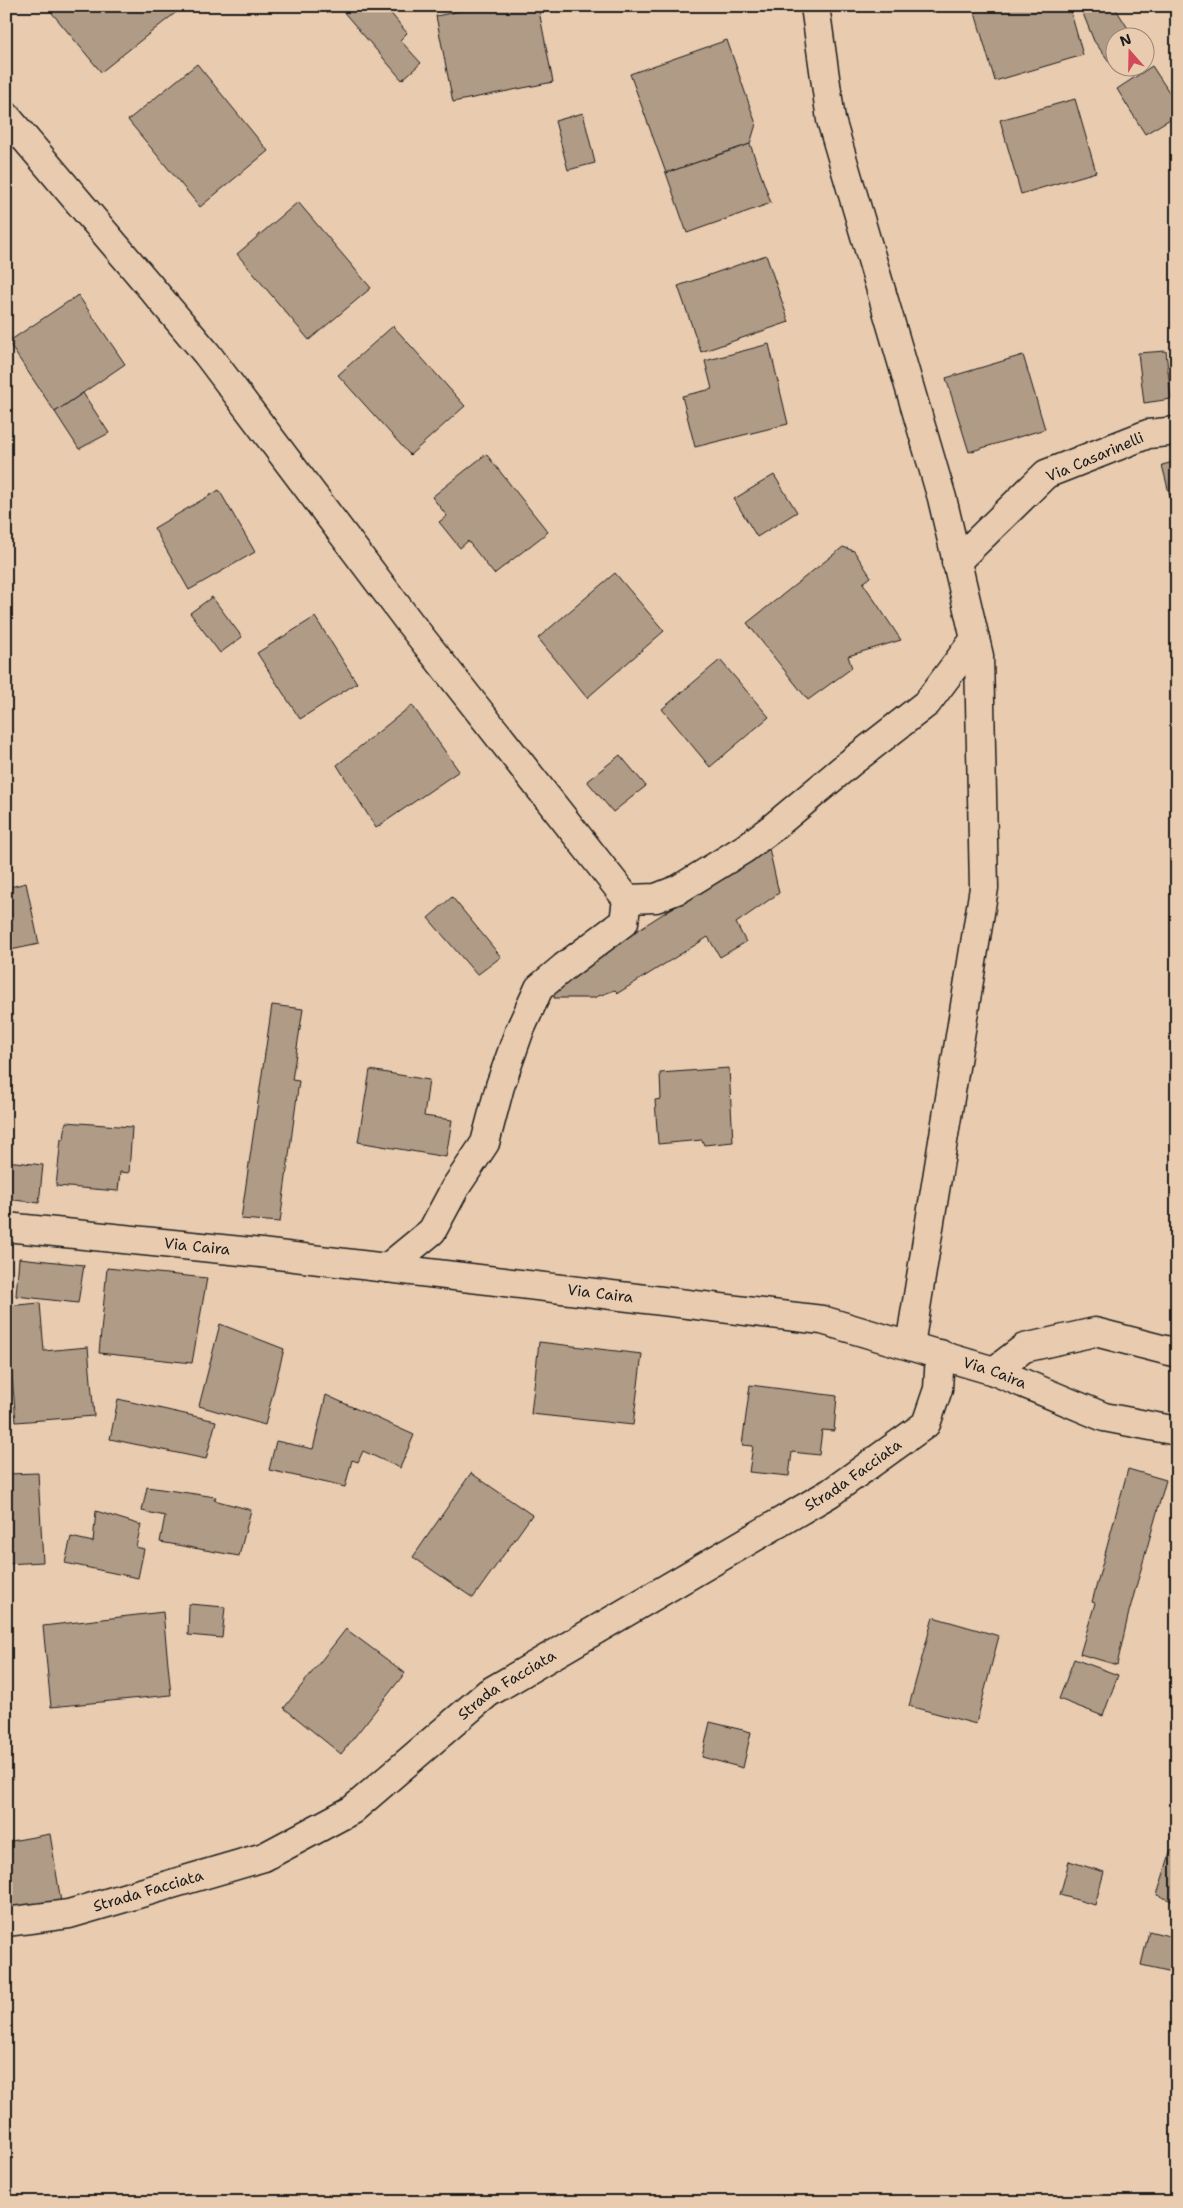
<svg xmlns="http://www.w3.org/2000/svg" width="1183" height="2208" viewBox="0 0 1183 2208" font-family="'Shantell Sans',sans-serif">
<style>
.building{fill:#b09b87;stroke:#1c1c1c}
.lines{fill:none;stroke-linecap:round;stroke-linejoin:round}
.street-casing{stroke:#1c1c1c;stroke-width:31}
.secondary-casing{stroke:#1c1c1c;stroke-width:31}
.street{stroke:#e9ccb0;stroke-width:28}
.secondary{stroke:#e9ccb0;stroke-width:28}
.labels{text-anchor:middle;stroke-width:4;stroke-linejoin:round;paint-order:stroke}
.street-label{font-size:15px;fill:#1c1c1c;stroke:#e9ccb0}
</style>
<rect width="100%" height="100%" fill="#e9ccb0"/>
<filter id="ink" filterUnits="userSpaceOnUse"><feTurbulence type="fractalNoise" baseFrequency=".02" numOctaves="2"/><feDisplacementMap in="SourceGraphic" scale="10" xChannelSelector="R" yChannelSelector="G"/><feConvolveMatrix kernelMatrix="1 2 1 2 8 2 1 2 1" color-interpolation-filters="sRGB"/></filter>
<g filter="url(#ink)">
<g class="building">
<path d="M 61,6 L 184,6 L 101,72 L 52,13 Z"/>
<path d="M 344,6 L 385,6 L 407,33 L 400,40 L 421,63 L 402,80 L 341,9 Z"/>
<path d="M 486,6 L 538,6 L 553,82 L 453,102 L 436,16 Z"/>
<path d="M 973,6 L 1069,6 L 1083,55 L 995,81 Z"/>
<path d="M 1080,6 L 1114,6 L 1134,38 L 1116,38 L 1116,62 L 1111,64 L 1094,41 Z"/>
<path d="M 727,40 L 756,124 L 750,144 L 666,173 L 630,74 Z"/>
<path d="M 197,64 L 268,151 L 200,207 L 128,120 Z"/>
<path d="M 1152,66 L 1177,104 L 1177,115 L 1145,134 L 1117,89 Z"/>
<path d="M 1075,99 L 1096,172 L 1021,194 L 1000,120 Z"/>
<path d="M 583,113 L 595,163 L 568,170 L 555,121 Z"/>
<path d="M 750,144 L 771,203 L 687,233 L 666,173 Z"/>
<path d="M 298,202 L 371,288 L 309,340 L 237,254 Z"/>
<path d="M 766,255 L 789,322 L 701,352 L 678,286 Z"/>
<path d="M 78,295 L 125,364 L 55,412 L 8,342 Z"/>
<path d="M 393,326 L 465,406 L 410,455 L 338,375 Z"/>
<path d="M 769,344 L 788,424 L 695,447 L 682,396 L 712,389 L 705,361 Z"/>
<path d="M 1166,351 L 1171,399 L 1144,403 L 1138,353 Z"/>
<path d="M 1023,355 L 1045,429 L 969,452 L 946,378 Z"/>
<path d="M 83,393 L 109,433 L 79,449 L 55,412 Z"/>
<path d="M 486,454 L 548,532 L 494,574 L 468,541 L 460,548 L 439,522 L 447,516 L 432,497 Z"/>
<path d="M 1177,461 L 1177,524 L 1162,465 Z"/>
<path d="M 774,475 L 797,512 L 757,537 L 734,499 Z"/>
<path d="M 219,490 L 255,552 L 189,590 L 154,528 Z"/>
<path d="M 843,547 L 854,551 L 871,577 L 863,583 L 901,640 L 848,656 L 852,668 L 808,700 L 747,623 Z"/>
<path d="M 615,573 L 664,631 L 587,698 L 538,638 Z"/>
<path d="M 212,597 L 242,637 L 220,653 L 190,613 Z"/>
<path d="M 315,617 L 357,683 L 300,719 L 257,653 Z"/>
<path d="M 720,660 L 769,717 L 710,767 L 662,709 Z"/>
<path d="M 412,705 L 459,771 L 376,828 L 337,765 Z"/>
<path d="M 620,755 L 646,786 L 613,812 L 587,781 Z"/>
<path d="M 768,844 L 779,893 L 736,923 L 746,942 L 720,957 L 708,937 L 618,993 L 615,990 L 593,998 L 554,998 L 554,992 L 594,958 L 708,885 Z"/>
<path d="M 26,883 L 39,944 L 6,951 L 6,888 Z"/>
<path d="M 452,897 L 501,957 L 477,975 L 428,918 Z"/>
<path d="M 272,1005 L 303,1009 L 292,1080 L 299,1081 L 280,1222 L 241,1219 Z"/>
<path d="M 729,1068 L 733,1142 L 704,1145 L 702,1140 L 658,1144 L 655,1100 L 661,1099 L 660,1073 Z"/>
<path d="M 370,1070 L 429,1080 L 424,1116 L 452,1120 L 446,1157 L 358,1142 Z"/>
<path d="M 66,1122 L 132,1127 L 129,1173 L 120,1172 L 118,1191 L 56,1186 L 61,1139 L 64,1139 Z"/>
<path d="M 6,1161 L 43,1165 L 39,1203 L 6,1199 Z"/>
<path d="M 19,1258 L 84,1265 L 78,1303 L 16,1296 Z"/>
<path d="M 107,1268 L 207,1278 L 192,1363 L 99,1353 Z"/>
<path d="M 40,1303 L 44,1351 L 88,1347 L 94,1416 L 16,1422 L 6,1306 Z"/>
<path d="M 220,1324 L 284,1349 L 265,1425 L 199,1406 Z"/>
<path d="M 539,1342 L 642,1354 L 633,1425 L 531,1414 Z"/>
<path d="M 750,1385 L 837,1396 L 834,1431 L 822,1430 L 819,1455 L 792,1452 L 789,1476 L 749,1472 L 753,1446 L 742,1445 Z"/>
<path d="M 326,1395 L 414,1435 L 400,1468 L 363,1451 L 358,1462 L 352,1460 L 345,1487 L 269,1470 L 276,1441 L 313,1449 Z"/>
<path d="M 118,1399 L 216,1421 L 206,1459 L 110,1439 Z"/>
<path d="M 1128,1469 L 1166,1480 L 1129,1612 L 1117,1665 L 1080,1654 L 1095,1603 L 1092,1602 Z"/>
<path d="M 38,1473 L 43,1562 L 6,1564 L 6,1474 Z"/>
<path d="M 471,1473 L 532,1515 L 473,1598 L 413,1557 Z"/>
<path d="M 147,1487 L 216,1497 L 214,1500 L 251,1510 L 239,1556 L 160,1542 L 165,1516 L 142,1511 Z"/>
<path d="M 96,1511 L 141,1525 L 136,1547 L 144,1549 L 138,1578 L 65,1563 L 71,1537 L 93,1542 Z"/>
<path d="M 189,1604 L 225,1607 L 222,1638 L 188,1635 Z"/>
<path d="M 163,1612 L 171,1695 L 51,1707 L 43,1626 Z"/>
<path d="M 933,1617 L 999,1636 L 976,1724 L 909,1706 Z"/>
<path d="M 346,1629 L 405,1673 L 341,1754 L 284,1708 Z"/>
<path d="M 1074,1659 L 1118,1675 L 1103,1716 L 1059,1699 Z"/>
<path d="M 710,1722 L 751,1732 L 743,1768 L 702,1757 Z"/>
<path d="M 50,1834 L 61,1902 L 6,1912 L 6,1842 Z"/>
<path d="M 1171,1850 L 1177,1852 L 1177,1903 L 1157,1895 Z"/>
<path d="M 1069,1861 L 1104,1872 L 1095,1905 L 1060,1895 Z"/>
<path d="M 1149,1931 L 1177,1938 L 1177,1973 L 1141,1965 Z"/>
</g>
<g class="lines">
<g class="street-casing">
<g id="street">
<path d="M 815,6 L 831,120 L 942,498 L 979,656 L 984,888 L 910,1345"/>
<path d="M 6,116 L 207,354 L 409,622 L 627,899 L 624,922 L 564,967 L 539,988 L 519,1032 L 500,1086 L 485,1143 L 455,1188 L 432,1231 L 387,1268"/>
<path d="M 956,562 L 1046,474 L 1148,434 L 1177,431"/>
<path d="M 627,899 L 656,898 L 679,889 L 744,849 L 771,829 L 850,763 L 927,703 L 975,639"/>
<path d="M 994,1371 L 1024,1348 L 1095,1332 L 1177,1353"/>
<path id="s1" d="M 6,1922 L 69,1914 L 264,1857 L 352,1810 L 488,1693 L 830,1493 L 926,1424 L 938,1389 L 940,1354"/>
</g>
</g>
<g class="secondary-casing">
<g id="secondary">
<path id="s2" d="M 6,1227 L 261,1253 L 822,1320 L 994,1371 L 1104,1417 L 1177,1431"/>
</g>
</g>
<use href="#street" class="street"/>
<use href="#secondary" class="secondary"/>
</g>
</g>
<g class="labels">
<g class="street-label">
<text transform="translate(1095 457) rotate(-23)" y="5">Via Casarinelli</text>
<text dy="5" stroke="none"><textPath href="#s2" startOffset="192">Via Caira</textPath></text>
<text dy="5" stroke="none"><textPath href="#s2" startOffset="598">Via Caira</textPath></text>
<text dy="5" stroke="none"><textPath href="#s2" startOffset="1002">Via Caira</textPath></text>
<text dy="5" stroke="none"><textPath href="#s1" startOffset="971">Strada Facciata</textPath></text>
<text dy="5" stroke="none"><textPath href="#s1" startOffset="566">Strada Facciata</textPath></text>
<text dy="5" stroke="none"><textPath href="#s1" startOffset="146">Strada Facciata</textPath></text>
</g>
</g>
<rect width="1183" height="2208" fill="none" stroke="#e9ccb0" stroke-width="25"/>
<rect x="12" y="12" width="1158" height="2183" fill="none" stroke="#1c1c1c" stroke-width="2" filter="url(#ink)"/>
<g transform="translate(1130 52) rotate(340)"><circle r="24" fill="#e9ccb0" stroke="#978675"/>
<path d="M0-4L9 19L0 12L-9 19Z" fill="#d1495b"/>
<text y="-8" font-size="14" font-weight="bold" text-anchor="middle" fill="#1c1c1c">N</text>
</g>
</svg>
